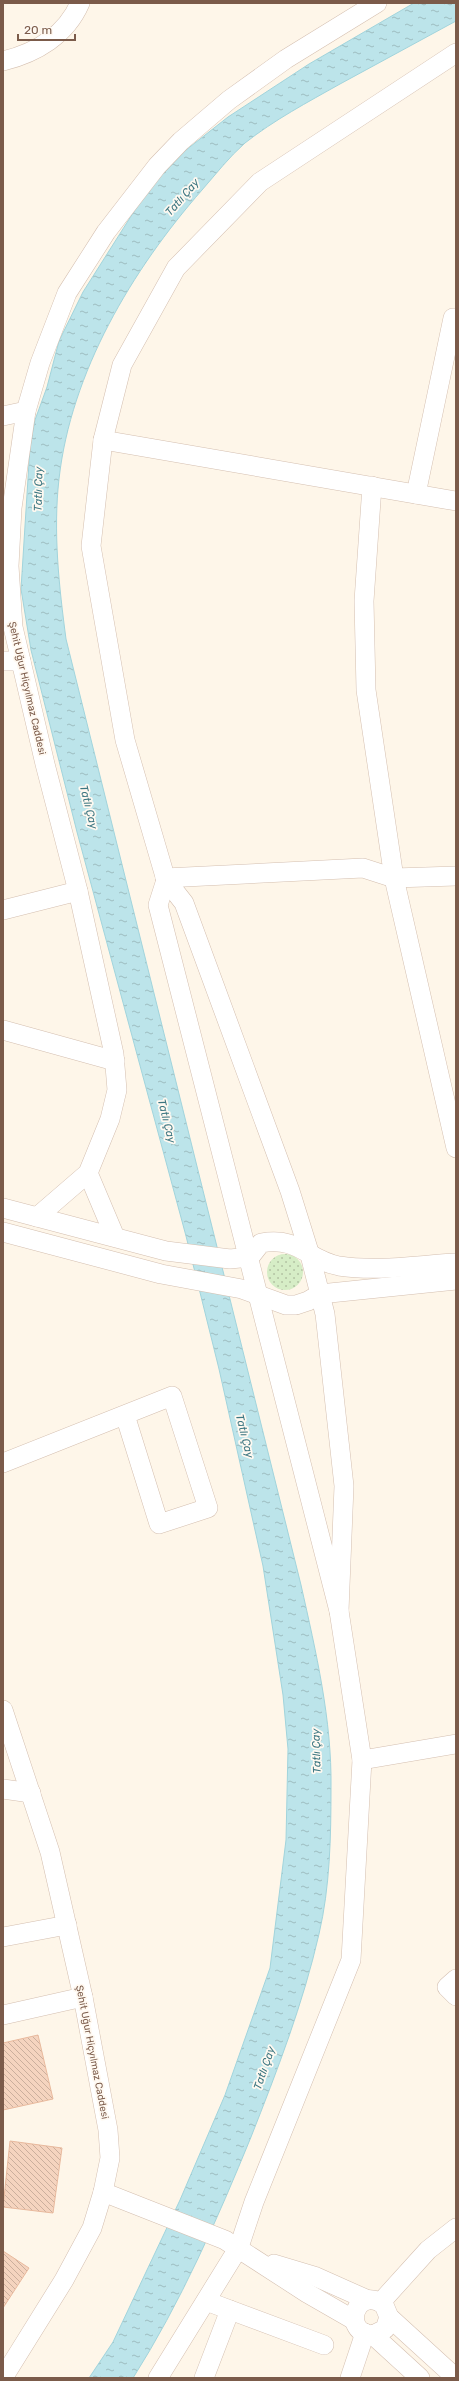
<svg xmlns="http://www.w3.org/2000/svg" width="459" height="2381" viewBox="0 0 459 2381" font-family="Rubik,sans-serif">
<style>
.grass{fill:url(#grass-dots)}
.water{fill:url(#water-ripples);stroke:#a1d4dc}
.building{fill:url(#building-back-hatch);stroke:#e9ba9e}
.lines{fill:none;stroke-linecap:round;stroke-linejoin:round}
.minor-casing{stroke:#d4bfb0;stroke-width:20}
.minor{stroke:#fff;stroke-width:19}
.labels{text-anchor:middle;stroke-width:3.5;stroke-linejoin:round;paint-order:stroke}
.street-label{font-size:10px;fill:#7b5b4a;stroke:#fff9f1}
.water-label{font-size:11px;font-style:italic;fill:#3c7681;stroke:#fff9f1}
</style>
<defs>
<pattern id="grass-dots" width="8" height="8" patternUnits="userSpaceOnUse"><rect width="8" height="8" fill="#d6edc6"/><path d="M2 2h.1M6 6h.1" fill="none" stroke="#b3c3a3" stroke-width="1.8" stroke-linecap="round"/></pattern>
<pattern id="water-ripples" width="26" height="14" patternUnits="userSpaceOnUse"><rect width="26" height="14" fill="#bce4ea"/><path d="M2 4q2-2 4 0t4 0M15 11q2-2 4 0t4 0" fill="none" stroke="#9ebcc0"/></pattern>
<pattern id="building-back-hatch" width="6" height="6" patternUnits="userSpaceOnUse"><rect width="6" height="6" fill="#f5d4bf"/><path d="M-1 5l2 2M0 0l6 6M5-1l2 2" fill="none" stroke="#cbaf9d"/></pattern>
</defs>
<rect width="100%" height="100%" fill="#fef6e9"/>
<circle class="grass" cx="285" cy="1272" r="18"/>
<path class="water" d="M 414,3 L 456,3 L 456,21 C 417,42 379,63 340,84 C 308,102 274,120 245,143 C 229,157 216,174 202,190 C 132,270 71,372 59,479 C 53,532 59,586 66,639 L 301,1585 C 316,1652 332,1720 331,1788 C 331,1837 330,1887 319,1934 C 303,2004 277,2071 251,2137 C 218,2218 180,2304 133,2378 L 89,2378 L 113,2342 L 180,2200 L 225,2095 L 270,1968 L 286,1840 L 288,1749 L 283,1695 L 263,1566 L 219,1369 L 186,1236 L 77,832 L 31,650 L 21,589 L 30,447 L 35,420 L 47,387 L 59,341 L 83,292 L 140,202 L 158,179 L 186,150 L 228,117 L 309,64 Z"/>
<g class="building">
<path d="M 38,2035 L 53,2099 L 3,2110 L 3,2043 Z"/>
<path d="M 10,2141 L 62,2148 L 53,2213 L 3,2207 Z"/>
<path d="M 3,2251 L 29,2268 L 3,2308 Z"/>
</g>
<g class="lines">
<g class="minor-casing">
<g id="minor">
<path d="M 3,61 C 36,53 66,35 80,3"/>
<path d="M 3,416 L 26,411"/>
<path d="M 103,440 L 456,501"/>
<path d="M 372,486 L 364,601 L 366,690 L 394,878 L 456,1148"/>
<path d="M 416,494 L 453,318 L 456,318"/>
<path d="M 3,661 L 21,661"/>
<path d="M 165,878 L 363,868 L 394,878 L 456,876"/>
<path d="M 3,910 L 78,891"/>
<path d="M 3,1030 L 115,1061"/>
<path d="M 88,1173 L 115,1237"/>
<path d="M 3,1208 L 166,1251 L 230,1259 L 250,1257 L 261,1243 C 299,1236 307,1260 339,1266 C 377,1272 418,1265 456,1263"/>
<path d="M 37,1217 L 88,1173 L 110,1119 L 117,1090 L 114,1054 L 78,891 L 45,764 L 13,627 L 9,566 L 12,508 L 26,411 L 40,363 L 67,293 L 106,232 L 157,166 L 181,141 L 229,100 L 286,59 L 377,3"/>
<path d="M 3,1232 L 161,1274 L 242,1289 L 286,1305 L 296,1305 L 308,1301 L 320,1294 L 456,1280"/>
<path d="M 3,1463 L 172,1396 L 208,1508 L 159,1524 L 125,1415"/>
<path d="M 339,1611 L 344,1486 L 325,1314 L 310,1255 L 290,1191 L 184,903 L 166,880 L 125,740 L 91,546 L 103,440 L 122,365 L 176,268 L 260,182 L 456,53"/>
<path d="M 3,1710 L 50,1852 L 83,1997 L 108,2130 L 110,2158 L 103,2192 L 92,2228 L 64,2280 L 3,2378"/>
<path d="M 362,1760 L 456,1744"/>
<path d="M 3,1789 L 31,1793"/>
<path d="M 3,1937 L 67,1925"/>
<path d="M 456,1979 L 447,1987 L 456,1996"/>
<path d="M 3,2015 L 83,1997"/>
<path d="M 103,2192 L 225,2240 L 307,2293 L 354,2320"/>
<path d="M 274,2264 L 314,2276 L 368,2300"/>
<path d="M 206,2301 L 324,2345"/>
<path d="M 381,2302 L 428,2250 L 456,2228"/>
<path d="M 389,2317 L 456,2378"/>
<path d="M 373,2335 L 385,2329 L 389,2317 L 384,2305 C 356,2284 340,2333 373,2335 L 420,2378"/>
<path d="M 158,2378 L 239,2247 L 254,2202 L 351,1960 L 362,1760 L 339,1611 L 158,905 L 166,880"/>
<path d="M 204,2378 L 230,2310"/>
<path d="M 350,2378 L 365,2333"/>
</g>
</g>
<use href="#minor" class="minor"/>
</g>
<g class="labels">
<g class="street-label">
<text transform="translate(28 688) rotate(77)" y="4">Şehit Uğur Hiçyılmaz Caddesi</text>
<text transform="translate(93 2052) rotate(79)" y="4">Şehit Uğur Hiçyılmaz Caddesi</text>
</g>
<g class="water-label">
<text transform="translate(182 197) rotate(-49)" y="4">Tatlı Çay</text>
<text transform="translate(38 489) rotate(-89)" y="4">Tatlı Çay</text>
<text transform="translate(89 807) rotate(76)" y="4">Tatlı Çay</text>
<text transform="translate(167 1121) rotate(76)" y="4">Tatlı Çay</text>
<text transform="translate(245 1436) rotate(76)" y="4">Tatlı Çay</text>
<text transform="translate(316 1751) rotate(-92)" y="4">Tatlı Çay</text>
<text transform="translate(264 2068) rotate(-71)" y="4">Tatlı Çay</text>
</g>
</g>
<rect width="459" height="2381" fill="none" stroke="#7b5b4a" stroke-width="8"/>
<path d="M18 34v6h57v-6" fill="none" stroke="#7b5b4a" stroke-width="2"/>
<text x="24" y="34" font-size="12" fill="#7b5b4a" stroke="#fff9f1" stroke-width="3" paint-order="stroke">20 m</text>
</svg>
